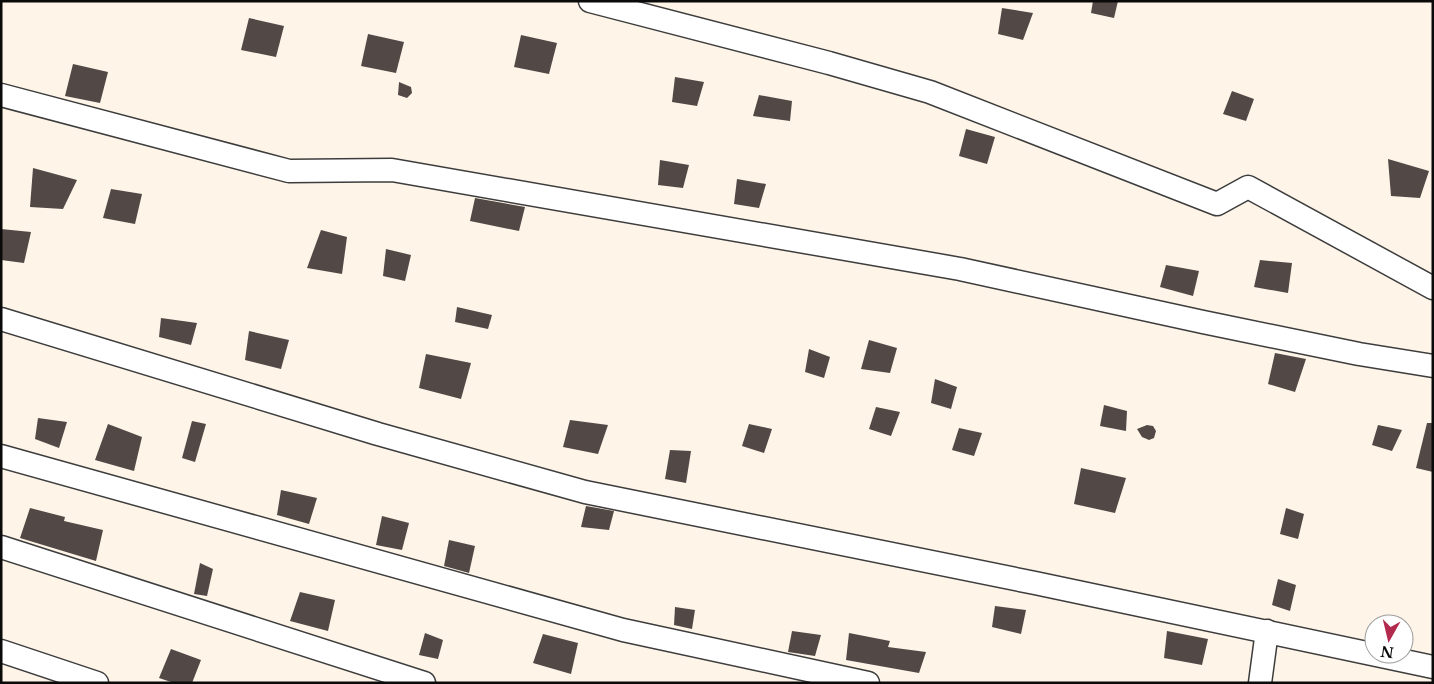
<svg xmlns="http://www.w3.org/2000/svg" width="1434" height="684" viewBox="0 0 1434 684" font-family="'Libre Baskerville',serif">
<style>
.building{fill:#524947}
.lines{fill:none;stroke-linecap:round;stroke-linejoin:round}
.minor-casing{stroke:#3d3d3d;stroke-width:25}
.minor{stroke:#fff;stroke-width:22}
</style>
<rect width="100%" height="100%" fill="#fef5e8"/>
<g class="building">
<path d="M 1093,1 L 1118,1 L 1114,18 L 1091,13 Z"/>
<path d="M 1002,8 L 1033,13 L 1023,40 L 998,34 Z"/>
<path d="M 249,18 L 284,26 L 276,57 L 241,50 Z"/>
<path d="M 368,34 L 404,42 L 396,73 L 361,66 Z"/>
<path d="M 521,35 L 557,43 L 549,74 L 514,67 Z"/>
<path d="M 73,64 L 108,72 L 100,103 L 65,96 Z"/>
<path d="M 675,77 L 704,82 L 697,106 L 672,102 Z"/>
<path d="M 399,82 L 411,87 L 412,93 L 407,98 L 398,95 Z"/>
<path d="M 1232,91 L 1254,99 L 1246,121 L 1223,114 Z"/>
<path d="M 759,95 L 792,101 L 790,121 L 753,116 Z"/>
<path d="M 966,129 L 995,137 L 987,164 L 959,156 Z"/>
<path d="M 1388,159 L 1429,171 L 1420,198 L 1391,196 Z"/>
<path d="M 660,160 L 689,165 L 683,188 L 658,185 Z"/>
<path d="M 33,168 L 77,180 L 63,209 L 30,207 Z"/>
<path d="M 737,179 L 766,184 L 759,208 L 734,204 Z"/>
<path d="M 111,189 L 142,194 L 135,224 L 103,218 Z"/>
<path d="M 475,198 L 525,207 L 519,231 L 470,221 Z"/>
<path d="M 1,229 L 31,232 L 24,263 L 1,260 Z"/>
<path d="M 321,230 L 347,237 L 342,274 L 307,268 Z"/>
<path d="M 386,249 L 411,255 L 405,281 L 383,276 Z"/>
<path d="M 1260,260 L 1292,263 L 1288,293 L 1254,287 Z"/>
<path d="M 1166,265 L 1199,271 L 1193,296 L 1160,287 Z"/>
<path d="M 457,307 L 492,315 L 488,329 L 455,322 Z"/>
<path d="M 161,318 L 197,323 L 191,345 L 159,337 Z"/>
<path d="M 249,331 L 289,340 L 281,369 L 245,360 Z"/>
<path d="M 869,340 L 897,348 L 890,373 L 861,369 Z"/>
<path d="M 809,349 L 830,357 L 824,378 L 805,372 Z"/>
<path d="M 1275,353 L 1306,359 L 1295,392 L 1268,384 Z"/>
<path d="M 426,354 L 471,363 L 461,399 L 419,388 Z"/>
<path d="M 935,379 L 957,387 L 951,409 L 931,403 Z"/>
<path d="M 1104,405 L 1127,411 L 1126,431 L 1100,426 Z"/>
<path d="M 876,407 L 900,412 L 891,436 L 869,429 Z"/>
<path d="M 38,418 L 67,422 L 59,448 L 35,439 Z"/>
<path d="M 570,420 L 608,425 L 598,454 L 563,447 Z"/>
<path d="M 192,421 L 206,424 L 195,462 L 182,458 Z"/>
<path d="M 1427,423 L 1433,423 L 1433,472 L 1416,468 Z"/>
<path d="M 108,424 L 142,437 L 134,471 L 95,460 Z"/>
<path d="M 749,424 L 772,429 L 764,453 L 742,446 Z"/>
<path d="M 1147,425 L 1153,426 L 1156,431 L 1154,438 L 1149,440 L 1142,437 L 1137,429 Z"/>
<path d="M 1378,425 L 1402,430 L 1392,451 L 1372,445 Z"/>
<path d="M 959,428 L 982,433 L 974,456 L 952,450 Z"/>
<path d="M 670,450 L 691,451 L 686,483 L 665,479 Z"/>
<path d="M 1081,468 L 1126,478 L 1115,513 L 1074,504 Z"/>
<path d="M 281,490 L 317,498 L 309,524 L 277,515 Z"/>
<path d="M 586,506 L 614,511 L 609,530 L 581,527 Z"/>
<path d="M 30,508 L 65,517 L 64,521 L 103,530 L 96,561 L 20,538 Z"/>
<path d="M 1286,508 L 1304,514 L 1298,539 L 1280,534 Z"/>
<path d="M 382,516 L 409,523 L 402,550 L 376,545 Z"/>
<path d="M 449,540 L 475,546 L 469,573 L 444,566 Z"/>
<path d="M 200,563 L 213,569 L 207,596 L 194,594 Z"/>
<path d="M 1278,579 L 1296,585 L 1290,611 L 1272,605 Z"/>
<path d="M 300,592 L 335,600 L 328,631 L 290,621 Z"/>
<path d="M 995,606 L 1026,610 L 1021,634 L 992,627 Z"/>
<path d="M 675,607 L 695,610 L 692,629 L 674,625 Z"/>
<path d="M 792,631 L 821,635 L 815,656 L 788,652 Z"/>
<path d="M 1167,631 L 1208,639 L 1202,665 L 1164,658 Z"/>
<path d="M 425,633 L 443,640 L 438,659 L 419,655 Z"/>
<path d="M 849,633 L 890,641 L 888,647 L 926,652 L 919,673 L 846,660 Z"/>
<path d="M 543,634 L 578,643 L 571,674 L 533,663 Z"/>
<path d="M 171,649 L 201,660 L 192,683 L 174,683 L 159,678 Z"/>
</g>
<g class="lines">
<g class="minor-casing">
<g id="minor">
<path d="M 590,1 L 829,63 L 930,92 L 1217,204 L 1248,187 L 1433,288"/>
<path d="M 1,95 L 289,171 L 392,170 L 960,269 L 1203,322 L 1359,354 L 1433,366"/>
<path d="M 1,319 L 378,434 L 585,492 L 1035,583 L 1433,667"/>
<path d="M 1,456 L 623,630 L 868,683"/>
<path d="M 1,547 L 424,683"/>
<path d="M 1,651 L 97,683"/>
<path d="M 1260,683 L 1267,631"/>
</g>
</g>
<use href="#minor" class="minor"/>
</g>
<rect width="1434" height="684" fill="none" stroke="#0a0a0a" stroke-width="5"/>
<g transform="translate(1389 639) rotate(188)"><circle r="24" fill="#ffffff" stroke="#9d9d9d"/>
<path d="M0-4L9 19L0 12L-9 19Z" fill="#b32a4f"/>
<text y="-8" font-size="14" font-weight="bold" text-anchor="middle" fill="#0a0a0a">N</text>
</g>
</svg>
